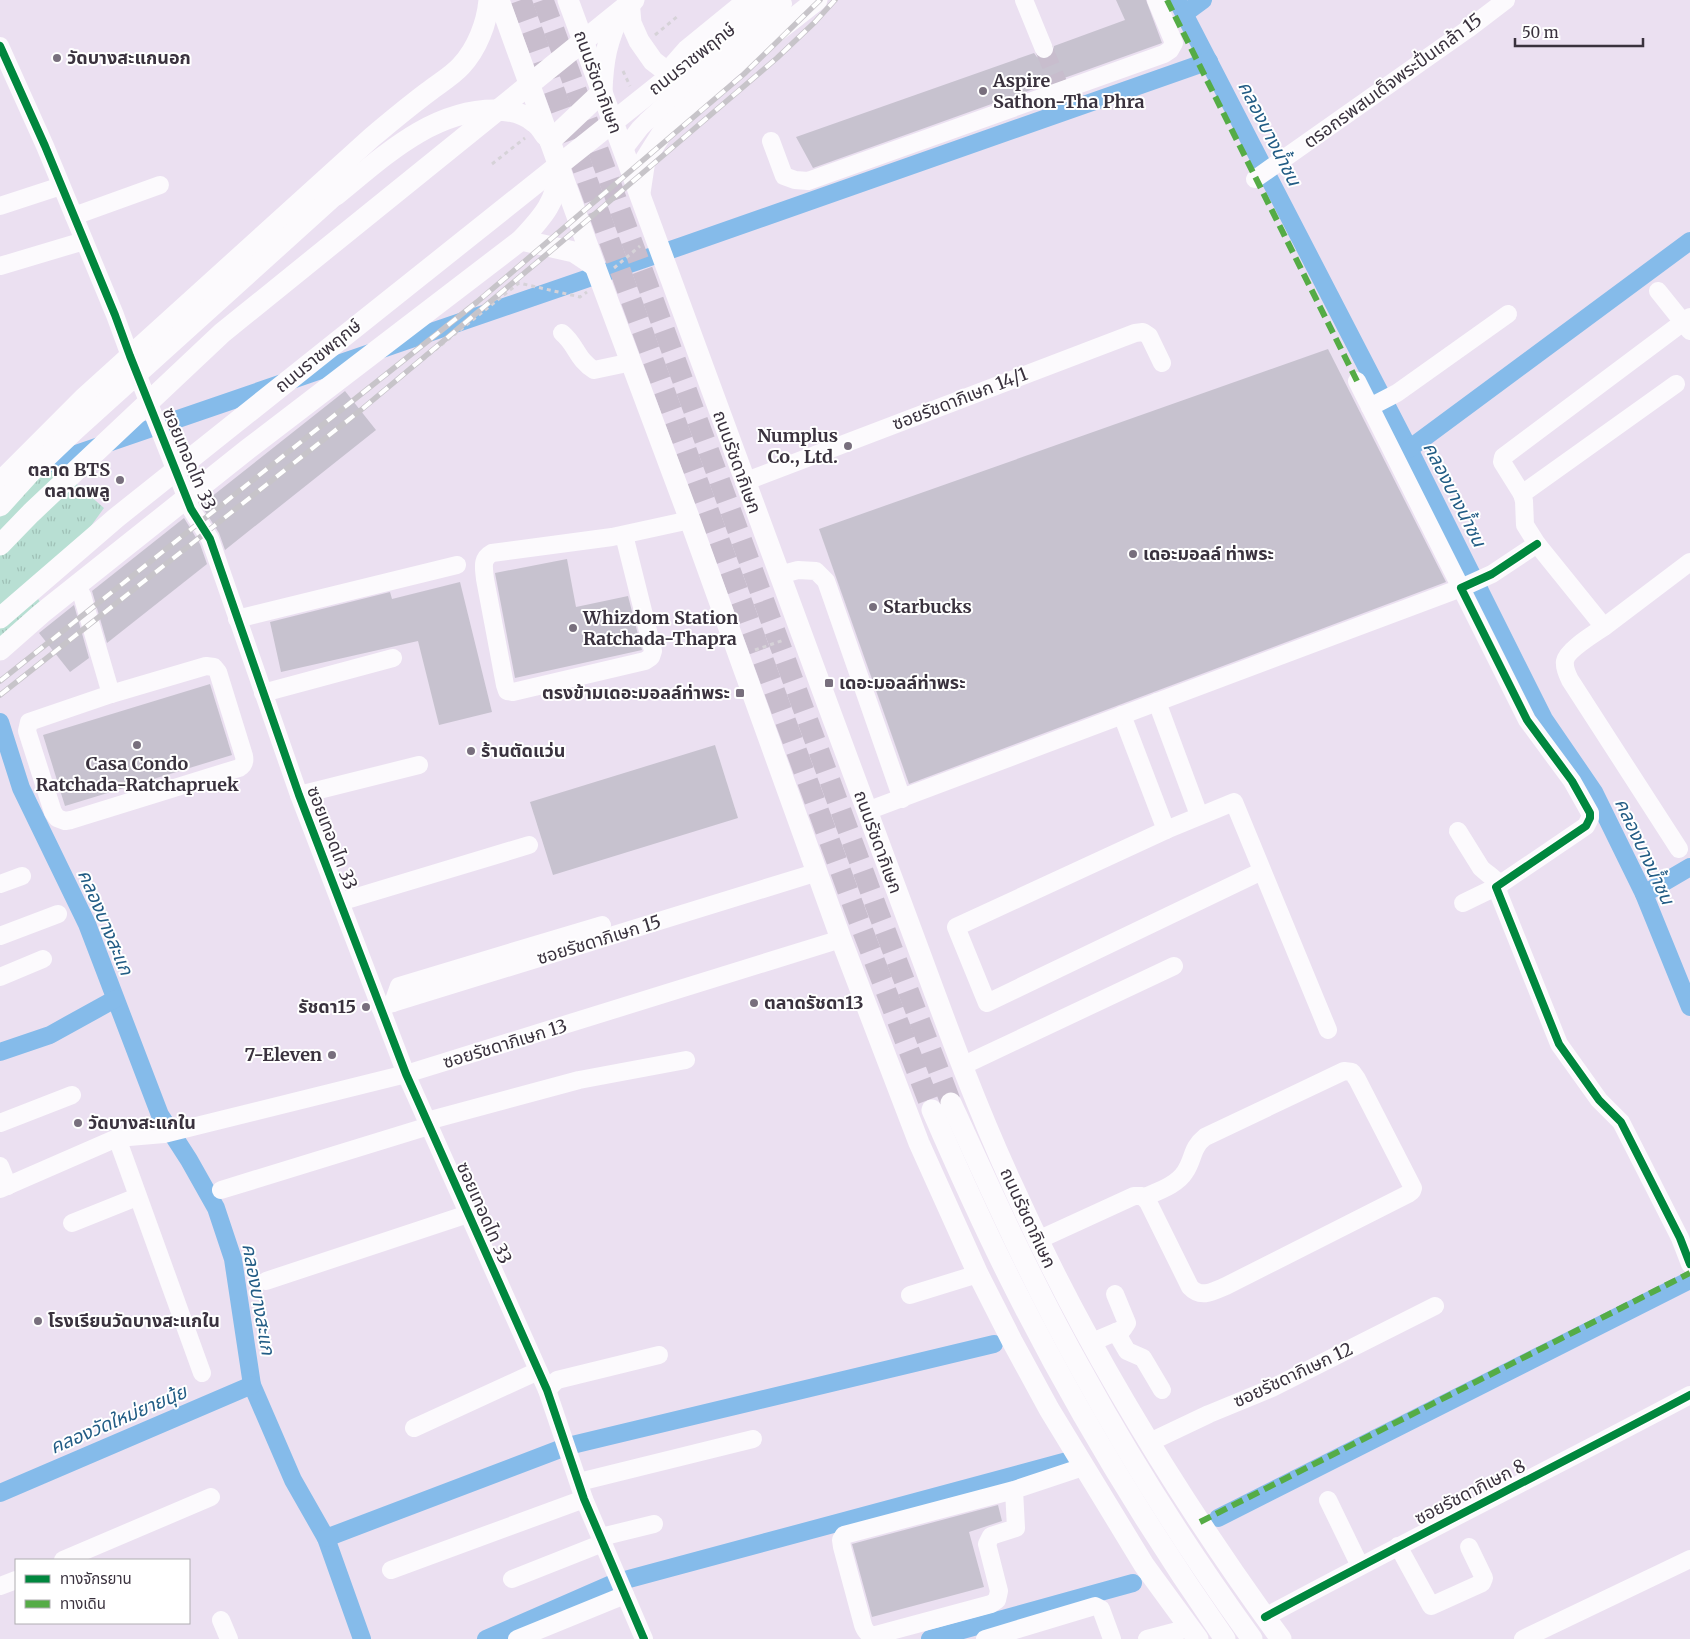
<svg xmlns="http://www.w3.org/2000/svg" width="1690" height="1639" viewBox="0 0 1690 1639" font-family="Merriweather,'Noto Sans Thai',serif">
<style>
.park{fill:url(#park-tufts)}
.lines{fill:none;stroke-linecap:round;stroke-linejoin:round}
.canal{stroke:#85bbea;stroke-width:18}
.building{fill:#c7c2cf}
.minor-tunnel{stroke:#c8bdcd;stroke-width:18;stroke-dasharray:18 9;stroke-linecap:butt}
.major-tunnel{stroke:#c8bdcd;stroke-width:21;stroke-dasharray:21 11;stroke-linecap:butt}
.path{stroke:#d6d2d8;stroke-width:3;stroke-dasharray:4 4;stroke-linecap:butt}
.minor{stroke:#fcfafd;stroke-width:18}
.major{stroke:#fcfafd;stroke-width:21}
.rail-casing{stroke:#c7c4c9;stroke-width:5.5}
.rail{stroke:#fff;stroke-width:4;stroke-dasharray:11;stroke-linecap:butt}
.quiet{stroke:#55ac46;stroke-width:6;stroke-dasharray:12 6;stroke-linecap:butt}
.cycleway-casing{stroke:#fff;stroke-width:11}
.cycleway{stroke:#00873e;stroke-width:8}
.poi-dot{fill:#786f7d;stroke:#fff;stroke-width:2}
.labels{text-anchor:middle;stroke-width:4;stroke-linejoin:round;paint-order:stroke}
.poi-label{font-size:18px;font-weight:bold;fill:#3a323e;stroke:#fff;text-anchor:start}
.street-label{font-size:18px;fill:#3a323e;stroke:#fff}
.water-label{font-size:19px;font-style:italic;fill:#225c85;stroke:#fff}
</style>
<defs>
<pattern id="park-tufts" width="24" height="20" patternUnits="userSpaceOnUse" patternTransform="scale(1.25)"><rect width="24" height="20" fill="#b8dfd3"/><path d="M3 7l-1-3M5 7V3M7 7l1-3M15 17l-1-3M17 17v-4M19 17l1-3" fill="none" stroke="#9fc0b6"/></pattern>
</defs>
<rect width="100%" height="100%" fill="#ebe0f1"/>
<path class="park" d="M 40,452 L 104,508 L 38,599 L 49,615 L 0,656 L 0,490 Z"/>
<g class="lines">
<g class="canal">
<path d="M 1177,0 L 1409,449 L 1544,719 L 1594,792 L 1644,894 L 1690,1007"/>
<path d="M 1184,14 L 1203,0"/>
<path d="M 1409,449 L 1690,241"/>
<path d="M 38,467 L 682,246 L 1209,61"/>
<path d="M 0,722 L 21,788 L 87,924 L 160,1115 L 189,1160 L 216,1208 L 233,1259 L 252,1385 L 293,1480 L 326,1538 L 362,1639"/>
<path d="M 1644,894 L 1690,867"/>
<path d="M 0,1052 L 50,1035 L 115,999"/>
<path d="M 0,1493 L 252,1385"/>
<path d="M 1218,1518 L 1690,1280"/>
<path d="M 326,1538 L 568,1446 L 994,1344"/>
<path d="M 486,1639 L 614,1583 L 1071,1460"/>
<path d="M 930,1639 L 1133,1583"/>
</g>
</g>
<g class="building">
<path d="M 1116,0 L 1146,0 L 1162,43 L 813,168 L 796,137 L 1034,53 L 1037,57 L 1042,59 L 1048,59 L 1053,55 L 1054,46 L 1125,20 Z"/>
<path d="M 1328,349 L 1446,582 L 909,784 L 819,529 Z"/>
<path d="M 345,391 L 376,430 L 225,550 L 219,533 L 201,505 Z"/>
<path d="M 184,518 L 200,544 L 207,564 L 107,643 L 92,591 Z"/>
<path d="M 567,559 L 576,607 L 628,596 L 642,650 L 515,678 L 495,573 Z"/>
<path d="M 460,582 L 492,712 L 439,725 L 418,641 L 281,672 L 270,622 L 390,592 L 392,599 Z"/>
<path d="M 74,605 L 89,658 L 70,672 L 39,633 Z"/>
<path d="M 210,684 L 232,755 L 65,806 L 43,735 Z"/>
<path d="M 715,745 L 738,818 L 553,875 L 530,802 Z"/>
<path d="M 998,1505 L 1002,1521 L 969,1532 L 984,1587 L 872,1617 L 852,1544 Z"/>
</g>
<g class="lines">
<path class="minor-tunnel" d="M 1044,49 L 1058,83"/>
<g class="major-tunnel">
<path d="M 521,0 L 857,916 L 932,1110"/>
<path d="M 543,0 L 877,909 L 951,1103"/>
</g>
<g class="path">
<path d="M 655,35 L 678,16"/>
<path d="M 623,71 L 630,86"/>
<path d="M 492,164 L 525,138"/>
<path d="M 614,268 L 640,246"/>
<path d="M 360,410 L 519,283 L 580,297 L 587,292"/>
<path d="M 755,650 L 784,640"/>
</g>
<g class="minor">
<path d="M 1024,0 L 1044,49"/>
<path d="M 0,46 L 45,146 L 115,315 L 130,356 L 191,509 L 210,539 L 299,795 L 406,1074 L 547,1390 L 584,1499 L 644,1639"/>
<path d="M 665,73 L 686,49 L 746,0"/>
<path d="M 771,141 L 784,176 L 795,180 L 808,181 L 1164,54 L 1170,50 L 1174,43 L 1156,0"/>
<path d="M 623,150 L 640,128 L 646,122 L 695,77 L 783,4"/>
<path d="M 1255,179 L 1468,29 L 1506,0"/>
<path d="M 0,206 L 61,186"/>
<path d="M 74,216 L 160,185"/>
<path d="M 0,266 L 84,241"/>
<path d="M 1658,291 L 1690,331"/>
<path d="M 562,333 C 576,344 577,360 594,370 L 632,362"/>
<path d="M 1370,407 L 1397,393 L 1508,314"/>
<path d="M 744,482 L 1135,333 L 1143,332 L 1149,336 L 1162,363"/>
<path d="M 1522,494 L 1676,384"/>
<path d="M 624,535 L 653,651 L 651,657 L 645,661 L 513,692 L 507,691 L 505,685 L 485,579 C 484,568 481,559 492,553 L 612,537 L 690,520"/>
<path d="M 1537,544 L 1492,574 L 1461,588 L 1527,720 L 1572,781 L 1590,813 L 1590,818 L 1586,826 L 1496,887 L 1559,1044 L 1599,1100 L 1621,1122 L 1680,1238 L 1690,1264"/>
<path d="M 779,575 L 798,570 L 816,571 L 826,581 L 902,799"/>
<path d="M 82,595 L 111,694"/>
<path d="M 237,619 L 457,565"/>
<path d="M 1604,627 L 1690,562"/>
<path d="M 206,666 L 214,667 L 218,672 L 244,756 C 245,761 244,765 239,768 L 71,820 L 65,821 L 57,818 L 53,812 L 27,731 L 29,722 L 111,694 Z"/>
<path d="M 263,693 L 393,658"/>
<path d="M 1157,702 L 1199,815"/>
<path d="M 1122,715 L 1166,830"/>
<path d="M 299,795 L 419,765"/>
<path d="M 867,811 L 1461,588 L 1357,381"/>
<path d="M 1458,831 L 1481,868 C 1487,874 1494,877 1500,885"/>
<path d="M 1679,849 L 1570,680 C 1567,674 1564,667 1565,661 C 1567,650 1594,634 1604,627 L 1537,544 L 1525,525 L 1524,501 L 1522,494 L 1502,462 L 1503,457 L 1690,317"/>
<path d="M 1262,871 L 987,1003 L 956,927 L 1166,830 L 1234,802 L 1328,1030"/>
<path d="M 0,884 L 22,876"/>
<path d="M 340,902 L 529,845"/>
<path d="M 1463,903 L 1496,887"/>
<path d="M 0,936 L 58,914"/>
<path d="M 0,977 L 43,959"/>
<path d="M 393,1003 L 399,986 L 602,925"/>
<path d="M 380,1007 L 818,872"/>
<path d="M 962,1066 L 1174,966"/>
<path d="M 427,1121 L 579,1080 L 686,1060"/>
<path d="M 0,1123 L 72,1095"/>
<path d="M 117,1138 L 202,1373"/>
<path d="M 0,1166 L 8,1186"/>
<path d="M 0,1189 L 117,1138 L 164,1134 L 406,1074 L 841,939"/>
<path d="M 221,1190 L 429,1126"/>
<path d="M 72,1223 L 137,1197"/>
<path d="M 1038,1240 L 1134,1196 L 1142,1196 L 1148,1202 L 1190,1287 C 1201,1299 1214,1291 1226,1286 L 1408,1194 L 1412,1191 L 1413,1188 L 1357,1079 L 1352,1072 L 1344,1071 L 1205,1137 C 1191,1148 1194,1159 1185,1172 C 1177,1185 1158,1191 1145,1197"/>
<path d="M 266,1281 L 468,1214"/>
<path d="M 910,1295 L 978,1274"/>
<path d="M 1116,1332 L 1127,1351 L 1143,1358 L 1162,1390"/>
<path d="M 1092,1342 L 1123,1329 L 1127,1323 L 1115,1294"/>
<path d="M 547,1390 L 557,1380 L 659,1355"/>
<path d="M 414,1428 L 538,1371"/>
<path d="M 1150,1442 L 1209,1414 L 1272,1388 L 1435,1306"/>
<path d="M 579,1482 L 753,1439"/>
<path d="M 1014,1490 L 1016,1528 L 991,1536 L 987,1544 L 999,1591 L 997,1600 L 991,1604 L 876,1635 C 869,1636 865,1631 863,1625 L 842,1547 L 841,1540 L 844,1535 L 1014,1490 L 1083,1467"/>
<path d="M 1328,1500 L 1360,1566"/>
<path d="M 601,1537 L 654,1524"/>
<path d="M 1398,1546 L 1431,1606 L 1482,1583 L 1484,1578 L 1469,1547"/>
<path d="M 63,1560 L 211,1497"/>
<path d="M 391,1570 L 584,1499"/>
<path d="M 512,1579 L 603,1543"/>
<path d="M 0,1586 L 16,1580"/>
<path d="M 1265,1617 C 1406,1541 1549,1470 1690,1395"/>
<path d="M 221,1620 L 229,1639"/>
<path d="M 517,1639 L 625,1595"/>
<path d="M 985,1639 L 1095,1606 L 1101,1609 L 1112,1639"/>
<path d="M 1147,1639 L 1189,1628"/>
<path d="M 1523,1639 L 1690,1559"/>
</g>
<g class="major">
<path d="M 499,0 L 595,266 L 690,520 L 841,939 L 919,1143 L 978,1274 L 1012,1341 L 1049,1409 L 1144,1565 L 1198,1639"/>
<path d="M 568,0 C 656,240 744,480 833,719 C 862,798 891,877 921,956 C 949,1032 977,1108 1011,1182 C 1083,1343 1177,1496 1281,1639"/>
<path d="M 629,0 L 631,23 L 639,41 L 653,61 L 666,71 L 687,76"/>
<path d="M 664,91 L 695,77 L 727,70"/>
<path d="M 550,141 L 602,92 C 603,59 607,41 621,11"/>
<path d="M 640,193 L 645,160 L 662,133 L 728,70 L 817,0"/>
<path d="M 336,195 C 383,157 431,110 495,110 C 508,110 523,113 534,122 C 539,125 543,132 546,136"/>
<path d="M 521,240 L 574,252 L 595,266"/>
<path d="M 0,482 L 85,397 L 371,138 C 390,122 408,107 428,92 C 438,84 452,76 461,66 C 477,49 487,23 489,0"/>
<path d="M 0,506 L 29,474 L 76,429 L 346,185"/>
<path d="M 0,545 L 31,513 L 222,333 L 634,0"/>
<path d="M 0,618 L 116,518 L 766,0"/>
<path d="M 0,650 L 42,613 L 248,449 L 521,240 C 540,220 562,197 556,167"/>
<path d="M 951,1103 C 992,1193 1033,1284 1082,1371 C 1133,1464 1190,1553 1252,1639"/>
<path d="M 932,1110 C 958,1170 985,1230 1015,1289 C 1076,1410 1147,1527 1225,1639"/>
</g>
<g class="rail-casing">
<g id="rail">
<path d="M 0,681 L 477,302 L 744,74 L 820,0"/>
<path d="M 0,695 L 361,410 L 590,218 L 777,58 L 815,22 L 835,0"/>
</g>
</g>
<use href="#rail" class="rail"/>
<g class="quiet">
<path d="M 1167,0 L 1357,381"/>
<path d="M 1200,1522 L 1690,1273"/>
</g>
<g class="cycleway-casing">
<g id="cycleway">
<path d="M 0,46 L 45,146 L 115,315 L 130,356 L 191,509 L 210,539 L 299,795 L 406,1074 L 547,1390 L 584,1499 L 644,1639"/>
<path d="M 1537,544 L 1492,574 L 1461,588 L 1527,720 L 1572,781 L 1590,813 L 1590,818 L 1586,826 L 1496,887 L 1559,1044 L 1599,1100 L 1621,1122 L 1680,1238 L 1690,1264"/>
<path d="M 1265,1617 C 1406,1541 1549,1470 1690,1395"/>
</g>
</g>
<use href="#cycleway" class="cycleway"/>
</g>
<g class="poi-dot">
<circle cx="57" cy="58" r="5"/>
<circle cx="983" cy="91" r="5"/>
<circle cx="848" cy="446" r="5"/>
<circle cx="120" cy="480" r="5"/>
<circle cx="1133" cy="554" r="5"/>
<circle cx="873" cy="607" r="5"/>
<circle cx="573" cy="628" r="5"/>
<rect x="824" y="678" width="10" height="10" rx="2.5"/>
<rect x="735" y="688" width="10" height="10" rx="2.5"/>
<circle cx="137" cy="745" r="5"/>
<circle cx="471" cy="751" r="5"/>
<circle cx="754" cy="1003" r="5"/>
<circle cx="366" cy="1007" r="5"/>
<circle cx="332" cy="1055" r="5"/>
<circle cx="78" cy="1123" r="5"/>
<circle cx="38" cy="1321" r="5"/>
</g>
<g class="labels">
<g class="poi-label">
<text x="67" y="64">วัดบางสะแกนอก</text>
<text x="993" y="87">Aspire<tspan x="993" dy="21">Sathon-Tha Phra</tspan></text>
<text x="838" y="442" text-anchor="end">Numplus<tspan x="838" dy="21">Co., Ltd.</tspan></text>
<text x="110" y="476" text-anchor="end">ตลาด BTS<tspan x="110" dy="21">ตลาดพลู</tspan></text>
<text x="1143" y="560">เดอะมอลล์ ท่าพระ</text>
<text x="883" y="613">Starbucks</text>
<text x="583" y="624">Whizdom Station<tspan x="583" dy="21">Ratchada-Thapra</tspan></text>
<text x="839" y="689">เดอะมอลล์ท่าพระ</text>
<text x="730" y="699" text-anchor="end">ตรงข้ามเดอะมอลล์ท่าพระ</text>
<text x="481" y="757">ร้านตัดแว่น</text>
<text x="137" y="770" text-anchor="middle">Casa Condo<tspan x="137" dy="21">Ratchada-Ratchapruek</tspan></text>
<text x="764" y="1009">ตลาดรัชดา13</text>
<text x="356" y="1013" text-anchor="end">รัชดา15</text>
<text x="322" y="1061" text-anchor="end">7-Eleven</text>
<text x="88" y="1129">วัดบางสะแกใน</text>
<text x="48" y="1327">โรงเรียนวัดบางสะแกใน</text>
</g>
<g class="street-label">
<text transform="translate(692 59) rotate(-38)" y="6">ถนนราชพฤกษ์</text>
<text transform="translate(1393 81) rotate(-36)" y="6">ตรอกรพสมเด็จพระปื่นเกล้า 15</text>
<text transform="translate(598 82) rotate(70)" y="6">ถนนรัชดาภิเษก</text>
<text transform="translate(318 356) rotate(-39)" y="6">ถนนราชพฤกษ์</text>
<text transform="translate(960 399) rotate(-21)" y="6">ซอยรัชดาภิเษก 14/1</text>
<text transform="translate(189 459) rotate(67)" y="6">ซอยเทอดไท 33</text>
<text transform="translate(737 462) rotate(70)" y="6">ถนนรัชดาภิเษก</text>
<text transform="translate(332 838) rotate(69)" y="6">ซอยเทอดไท 33</text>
<text transform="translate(878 842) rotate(70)" y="6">ถนนรัชดาภิเษก</text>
<text transform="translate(599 940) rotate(-17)" y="6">ซอยรัชดาภิเษก 15</text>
<text transform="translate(505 1044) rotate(-17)" y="6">ซอยรัชดาภิเษก 13</text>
<text transform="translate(484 1213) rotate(66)" y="6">ซอยเทอดไท 33</text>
<text transform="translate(1028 1218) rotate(65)" y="6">ถนนรัชดาภิเษก</text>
<text transform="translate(1293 1375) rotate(-25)" y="6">ซอยรัชดาภิเษก 12</text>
<text transform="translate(1470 1492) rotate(-27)" y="6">ซอยรัชดาภิเษก 8</text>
</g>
<g class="water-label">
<text transform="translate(1270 133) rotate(63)" y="7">คลองบางน้ำชน</text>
<text transform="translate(1455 494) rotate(63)" y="7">คลองบางน้ำชน</text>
<text transform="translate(1645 851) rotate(65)" y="7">คลองบางน้ำชน</text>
<text transform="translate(106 922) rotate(67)" y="7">คลองบางสะแก</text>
<text transform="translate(259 1299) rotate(80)" y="7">คลองบางสะแก</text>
<text transform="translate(118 1419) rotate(-23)" y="7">คลองวัดใหม่ยายนุ้ย</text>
</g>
</g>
<rect x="15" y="1559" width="175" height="65" fill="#ffffff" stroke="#b0adb2"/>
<rect x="25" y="1575" width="25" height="8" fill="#00873e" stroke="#b0adb2"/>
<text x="60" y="1584" font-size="15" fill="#3a323e">ทางจักรยาน</text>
<rect x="25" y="1600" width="25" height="8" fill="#55ac46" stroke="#b0adb2"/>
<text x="60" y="1609" font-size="15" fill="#3a323e">ทางเดิน</text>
<path d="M1515 38v8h128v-8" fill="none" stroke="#3a323e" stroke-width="2.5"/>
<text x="1522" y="38" font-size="15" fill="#3a323e" stroke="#ffffff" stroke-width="4" paint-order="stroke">50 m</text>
</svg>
